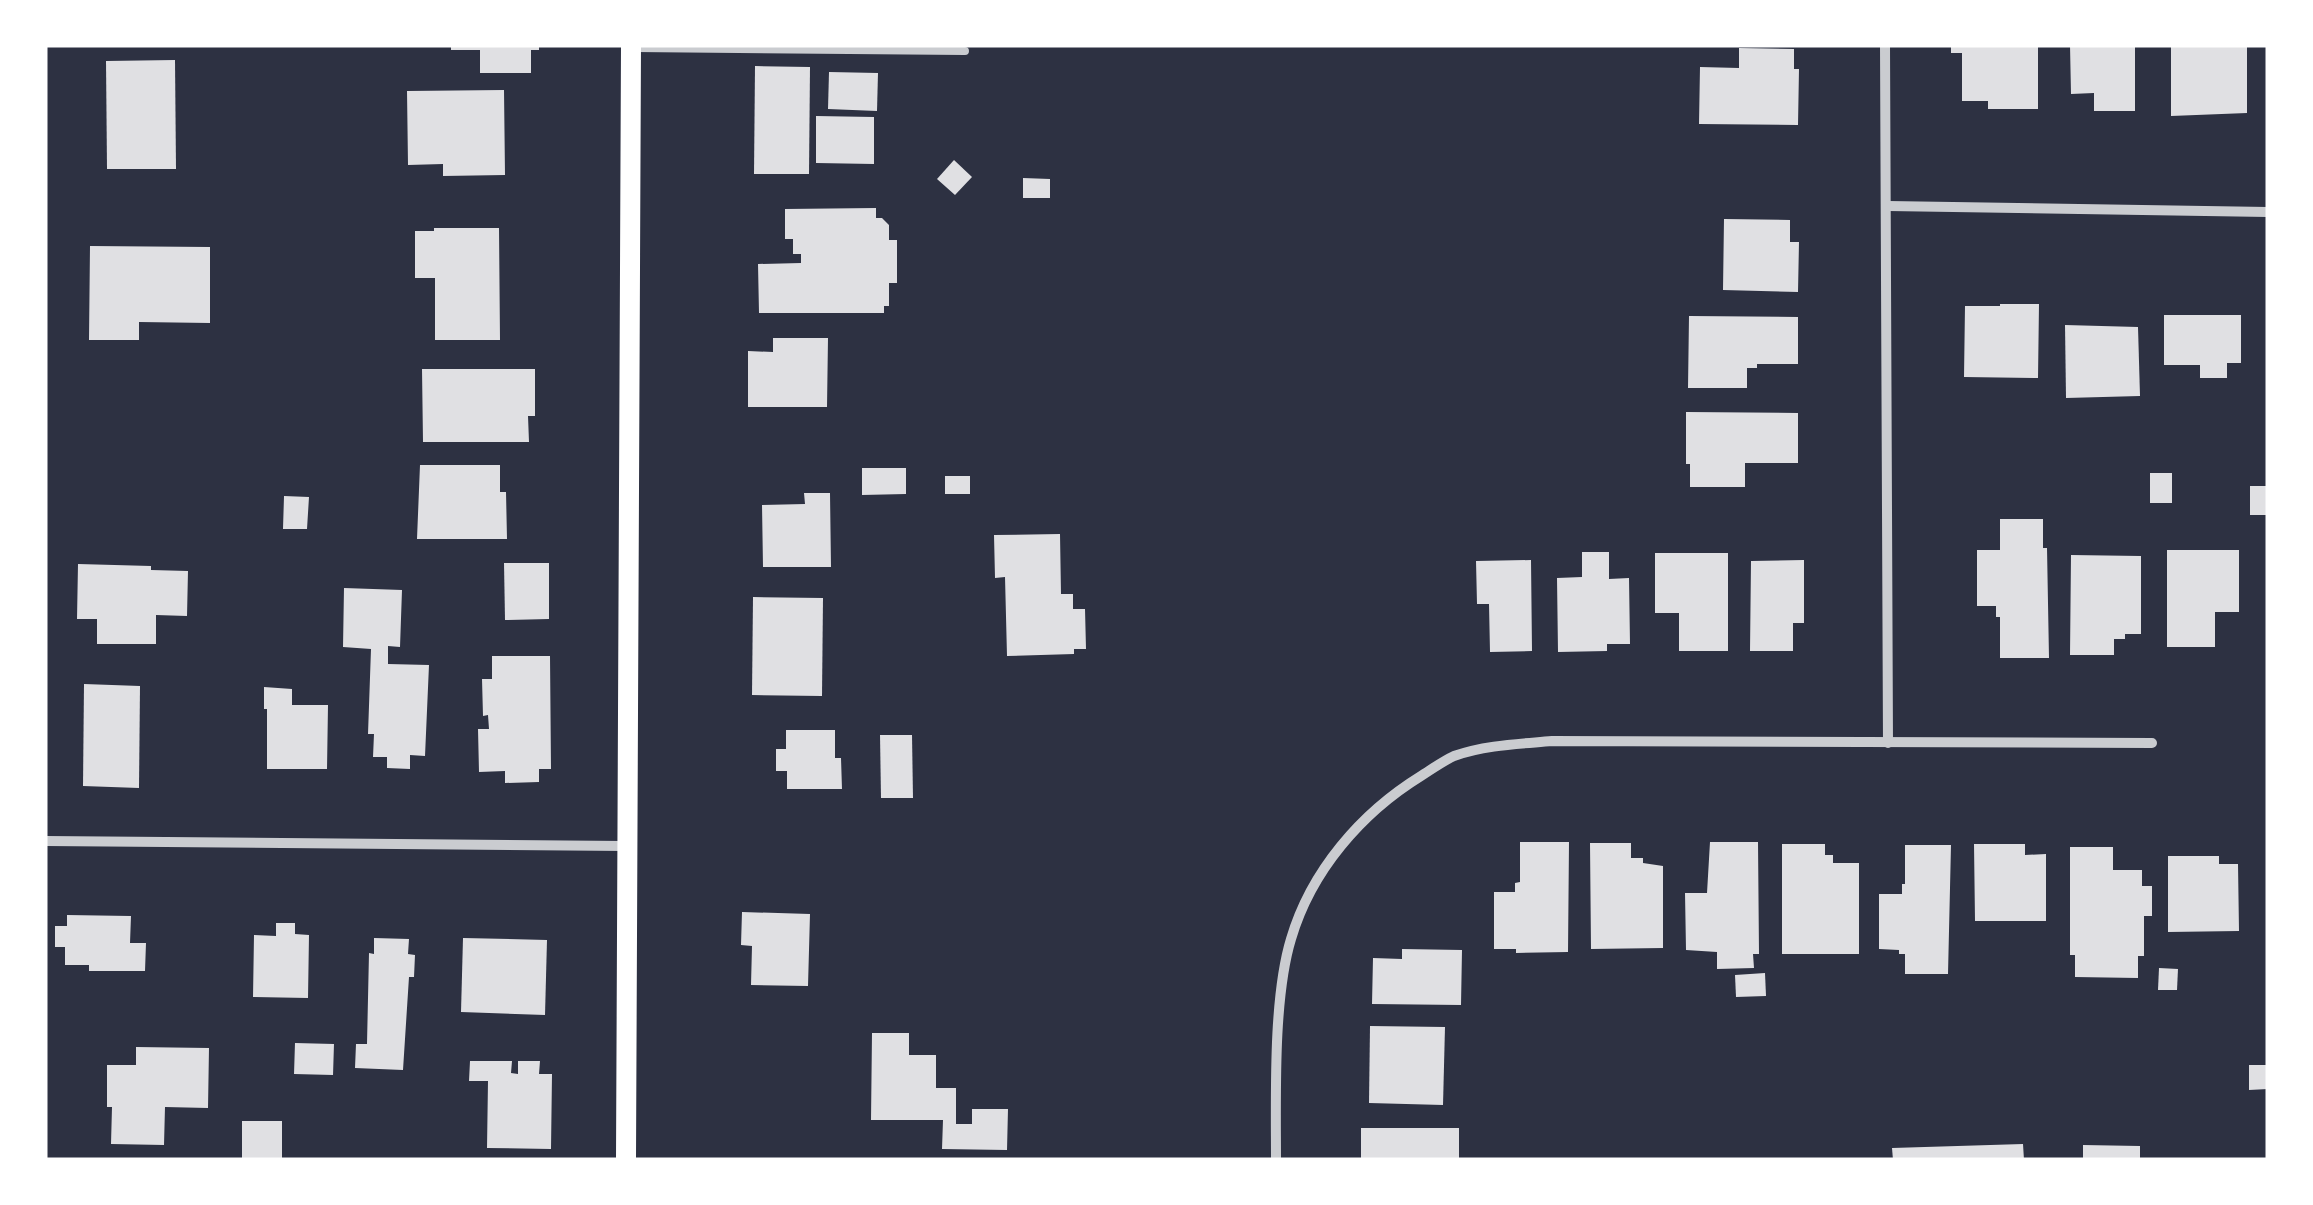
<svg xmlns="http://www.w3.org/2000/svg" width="2313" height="1205" viewBox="0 0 2313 1205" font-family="'Golos Text',sans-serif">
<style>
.building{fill:#e0e0e3}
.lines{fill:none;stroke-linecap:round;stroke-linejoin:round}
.service{stroke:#caccd0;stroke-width:8}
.minor{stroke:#caccd0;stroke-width:10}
.secondary{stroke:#fff;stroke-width:20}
</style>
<rect width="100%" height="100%" fill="#2d3142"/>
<g class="building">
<path d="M 451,45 L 539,45 L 539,50 L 531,50 L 531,73 L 480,73 L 480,50 L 451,50 Z"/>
<path d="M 1951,45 L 2038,45 L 2038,109 L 1988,109 L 1988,101 L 1962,101 L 1962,53 L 1951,53 Z"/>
<path d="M 2070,45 L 2135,45 L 2135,111 L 2094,111 L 2094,93 L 2071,94 Z"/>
<path d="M 2171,45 L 2247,45 L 2247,113 L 2171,116 Z"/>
<path d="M 1739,48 L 1794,49 L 1794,69 L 1799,69 L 1798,125 L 1699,124 L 1700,67 L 1739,68 Z"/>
<path d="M 175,60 L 176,169 L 107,169 L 106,61 Z"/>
<path d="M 755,66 L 810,67 L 809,174 L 754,174 Z"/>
<path d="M 829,72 L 878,73 L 877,111 L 828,109 Z"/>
<path d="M 504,90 L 505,175 L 443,176 L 443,164 L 408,165 L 407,91 Z"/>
<path d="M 816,116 L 874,117 L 874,164 L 816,163 Z"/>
<path d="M 954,160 L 972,177 L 955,195 L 937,179 Z"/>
<path d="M 1023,178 L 1050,179 L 1050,198 L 1023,198 Z"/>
<path d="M 876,208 L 876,218 L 882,218 L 889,225 L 889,240 L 897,240 L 897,283 L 889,283 L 889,306 L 884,306 L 884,313 L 759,313 L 758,264 L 801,263 L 801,254 L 793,254 L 793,239 L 785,239 L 785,209 Z"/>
<path d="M 1724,219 L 1790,220 L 1790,242 L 1799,242 L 1798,292 L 1723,290 Z"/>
<path d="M 434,228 L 499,228 L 500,340 L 435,340 L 435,278 L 415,278 L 415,231 L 434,231 Z"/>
<path d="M 90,246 L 210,247 L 210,323 L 139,322 L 139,340 L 89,340 Z"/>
<path d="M 2000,304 L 2039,304 L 2038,378 L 1964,377 L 1965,306 L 2000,306 Z"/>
<path d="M 2164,315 L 2241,315 L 2241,363 L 2227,363 L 2227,378 L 2200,378 L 2200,365 L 2164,365 Z"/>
<path d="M 1689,316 L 1798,317 L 1798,364 L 1757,364 L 1757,368 L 1747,368 L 1747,388 L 1688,388 Z"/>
<path d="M 2065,325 L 2138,327 L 2140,396 L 2066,398 Z"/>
<path d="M 773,338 L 828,338 L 827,407 L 748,407 L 748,351 L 773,352 Z"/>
<path d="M 422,369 L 535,369 L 535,416 L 528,416 L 529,442 L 423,442 Z"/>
<path d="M 1686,412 L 1798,413 L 1798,463 L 1745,463 L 1745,487 L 1690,487 L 1690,464 L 1686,464 Z"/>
<path d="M 420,465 L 500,465 L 500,492 L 506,492 L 507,539 L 417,539 Z"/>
<path d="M 862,468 L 906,468 L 906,494 L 862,495 Z"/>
<rect x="2150" y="473" width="22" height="30"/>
<rect x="945" y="476" width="25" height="18"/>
<rect x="2250" y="486" width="18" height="29"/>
<path d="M 804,493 L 830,493 L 831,567 L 763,567 L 762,505 L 805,504 Z"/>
<path d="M 284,496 L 309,497 L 307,529 L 283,529 Z"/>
<path d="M 2000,519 L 2043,519 L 2043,548 L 2047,548 L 2049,658 L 2000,658 L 2000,617 L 1996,617 L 1996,606 L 1977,606 L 1977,550 L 2000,550 Z"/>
<path d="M 1060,534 L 1061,594 L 1073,594 L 1073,609 L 1085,609 L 1086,649 L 1074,649 L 1074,654 L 1007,656 L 1005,577 L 995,578 L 994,535 Z"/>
<path d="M 2167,550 L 2239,550 L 2239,612 L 2215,612 L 2215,647 L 2167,647 Z"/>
<path d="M 1582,552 L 1609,552 L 1609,579 L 1629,578 L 1630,644 L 1607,644 L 1607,651 L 1558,652 L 1557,578 L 1582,577 Z"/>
<path d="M 1655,553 L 1728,553 L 1728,651 L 1679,651 L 1679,613 L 1655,613 Z"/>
<path d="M 2071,555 L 2141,556 L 2141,634 L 2125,634 L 2125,639 L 2114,639 L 2114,655 L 2070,655 Z"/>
<path d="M 1531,560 L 1532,651 L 1490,652 L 1489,604 L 1477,604 L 1476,561 Z"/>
<path d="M 1804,560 L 1804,623 L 1793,623 L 1793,651 L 1750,651 L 1751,561 Z"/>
<path d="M 504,563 L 549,563 L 549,619 L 505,620 Z"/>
<path d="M 78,564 L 151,566 L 151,570 L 188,571 L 187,616 L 156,615 L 156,644 L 97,644 L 97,619 L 77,619 Z"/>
<path d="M 344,588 L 402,590 L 400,647 L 388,646 L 388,664 L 429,665 L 425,756 L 410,755 L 410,769 L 387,768 L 387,757 L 373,757 L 374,734 L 368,734 L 371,649 L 343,647 Z"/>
<path d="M 753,597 L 823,598 L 822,696 L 752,695 Z"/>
<path d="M 492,656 L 550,656 L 551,769 L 539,769 L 539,782 L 505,783 L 505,771 L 479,772 L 478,729 L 489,729 L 488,715 L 483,716 L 482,679 L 492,679 Z"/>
<path d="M 84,684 L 140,686 L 139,788 L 83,786 Z"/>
<path d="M 264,687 L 292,689 L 292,705 L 328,705 L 327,769 L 267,769 L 267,709 L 264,709 Z"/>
<path d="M 786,730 L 835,730 L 835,758 L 841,758 L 842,789 L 787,789 L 787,771 L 776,771 L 776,749 L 786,749 Z"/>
<path d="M 880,735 L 912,735 L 913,798 L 881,798 Z"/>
<path d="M 1520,842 L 1569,842 L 1568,952 L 1516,953 L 1516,949 L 1494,949 L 1494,892 L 1515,892 L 1515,883 L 1520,882 Z"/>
<path d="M 1710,842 L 1758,842 L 1759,954 L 1753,954 L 1754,968 L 1717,969 L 1717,952 L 1686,950 L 1685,893 L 1707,893 Z"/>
<path d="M 1590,843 L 1631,843 L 1631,858 L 1643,858 L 1643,863 L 1663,866 L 1663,948 L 1591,949 Z"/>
<path d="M 1782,844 L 1825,844 L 1825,855 L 1833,855 L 1833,863 L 1859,863 L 1859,954 L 1782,954 Z"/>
<path d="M 1974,844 L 2025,844 L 2025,855 L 2046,854 L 2046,921 L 1975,921 Z"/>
<path d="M 1905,845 L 1951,845 L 1948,974 L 1905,974 L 1905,954 L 1899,954 L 1899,950 L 1879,949 L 1879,894 L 1902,894 L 1902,884 L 1905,884 Z"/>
<path d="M 2070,847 L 2113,847 L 2113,870 L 2142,870 L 2142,886 L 2152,886 L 2152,916 L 2144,916 L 2144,956 L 2138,956 L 2138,978 L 2075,977 L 2075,955 L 2070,955 Z"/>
<path d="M 2168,856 L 2219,856 L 2219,864 L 2238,864 L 2239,931 L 2168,932 Z"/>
<path d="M 742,912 L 810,914 L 808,986 L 751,985 L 752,946 L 741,945 Z"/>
<path d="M 67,915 L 131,916 L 130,943 L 146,943 L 145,971 L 89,971 L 89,965 L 65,965 L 65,947 L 55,947 L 55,926 L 67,926 Z"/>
<path d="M 276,923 L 295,923 L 295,934 L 309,935 L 308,998 L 253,997 L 254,935 L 276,936 Z"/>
<path d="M 374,938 L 409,939 L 408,954 L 415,955 L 414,977 L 409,977 L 403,1070 L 355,1068 L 356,1044 L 367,1044 L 369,953 L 374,954 Z"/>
<path d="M 463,938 L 547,940 L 545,1015 L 461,1012 Z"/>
<path d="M 1402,949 L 1462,950 L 1461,1005 L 1372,1004 L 1373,958 L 1402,959 Z"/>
<path d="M 2159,968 L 2178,969 L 2177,990 L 2158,990 Z"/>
<path d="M 1765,973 L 1766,996 L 1736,997 L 1735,975 Z"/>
<path d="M 1370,1026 L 1445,1027 L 1443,1105 L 1369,1103 Z"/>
<path d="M 872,1033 L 909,1033 L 909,1055 L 936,1055 L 936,1088 L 956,1088 L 956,1124 L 972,1124 L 972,1109 L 1008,1109 L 1007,1150 L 942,1149 L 943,1120 L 871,1120 Z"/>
<path d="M 295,1043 L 334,1044 L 333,1075 L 294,1074 Z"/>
<path d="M 136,1047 L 209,1048 L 208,1108 L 165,1107 L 164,1145 L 111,1144 L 112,1107 L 107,1107 L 107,1065 L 136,1065 Z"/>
<path d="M 470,1061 L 512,1061 L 511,1073 L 518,1074 L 518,1061 L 540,1061 L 539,1074 L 552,1074 L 551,1149 L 487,1148 L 488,1081 L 469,1081 Z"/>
<path d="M 2249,1065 L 2268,1065 L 2268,1089 L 2249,1090 Z"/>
<rect x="242" y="1121" width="40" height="39"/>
<rect x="1361" y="1128" width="98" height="32"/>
<path d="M 2023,1144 L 2024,1160 L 1893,1160 L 1892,1148 Z"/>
<path d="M 2083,1145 L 2140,1146 L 2140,1160 L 2083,1160 Z"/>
</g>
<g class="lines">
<path class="service" d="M 635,48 L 965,51"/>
<g class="minor">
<path d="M 1885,45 L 1888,743"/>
<path d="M 1888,206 L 2268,212"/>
<path d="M 45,841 L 625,846"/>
<path d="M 1276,1160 C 1276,1097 1273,998 1291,939 C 1311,871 1361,813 1421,776 C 1432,769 1443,761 1454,756 C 1485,745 1519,744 1552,741 L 2152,743"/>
</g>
<path class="secondary" d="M 626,1160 L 631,45"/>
</g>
<rect width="2313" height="1205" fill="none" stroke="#ffffff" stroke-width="95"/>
</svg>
